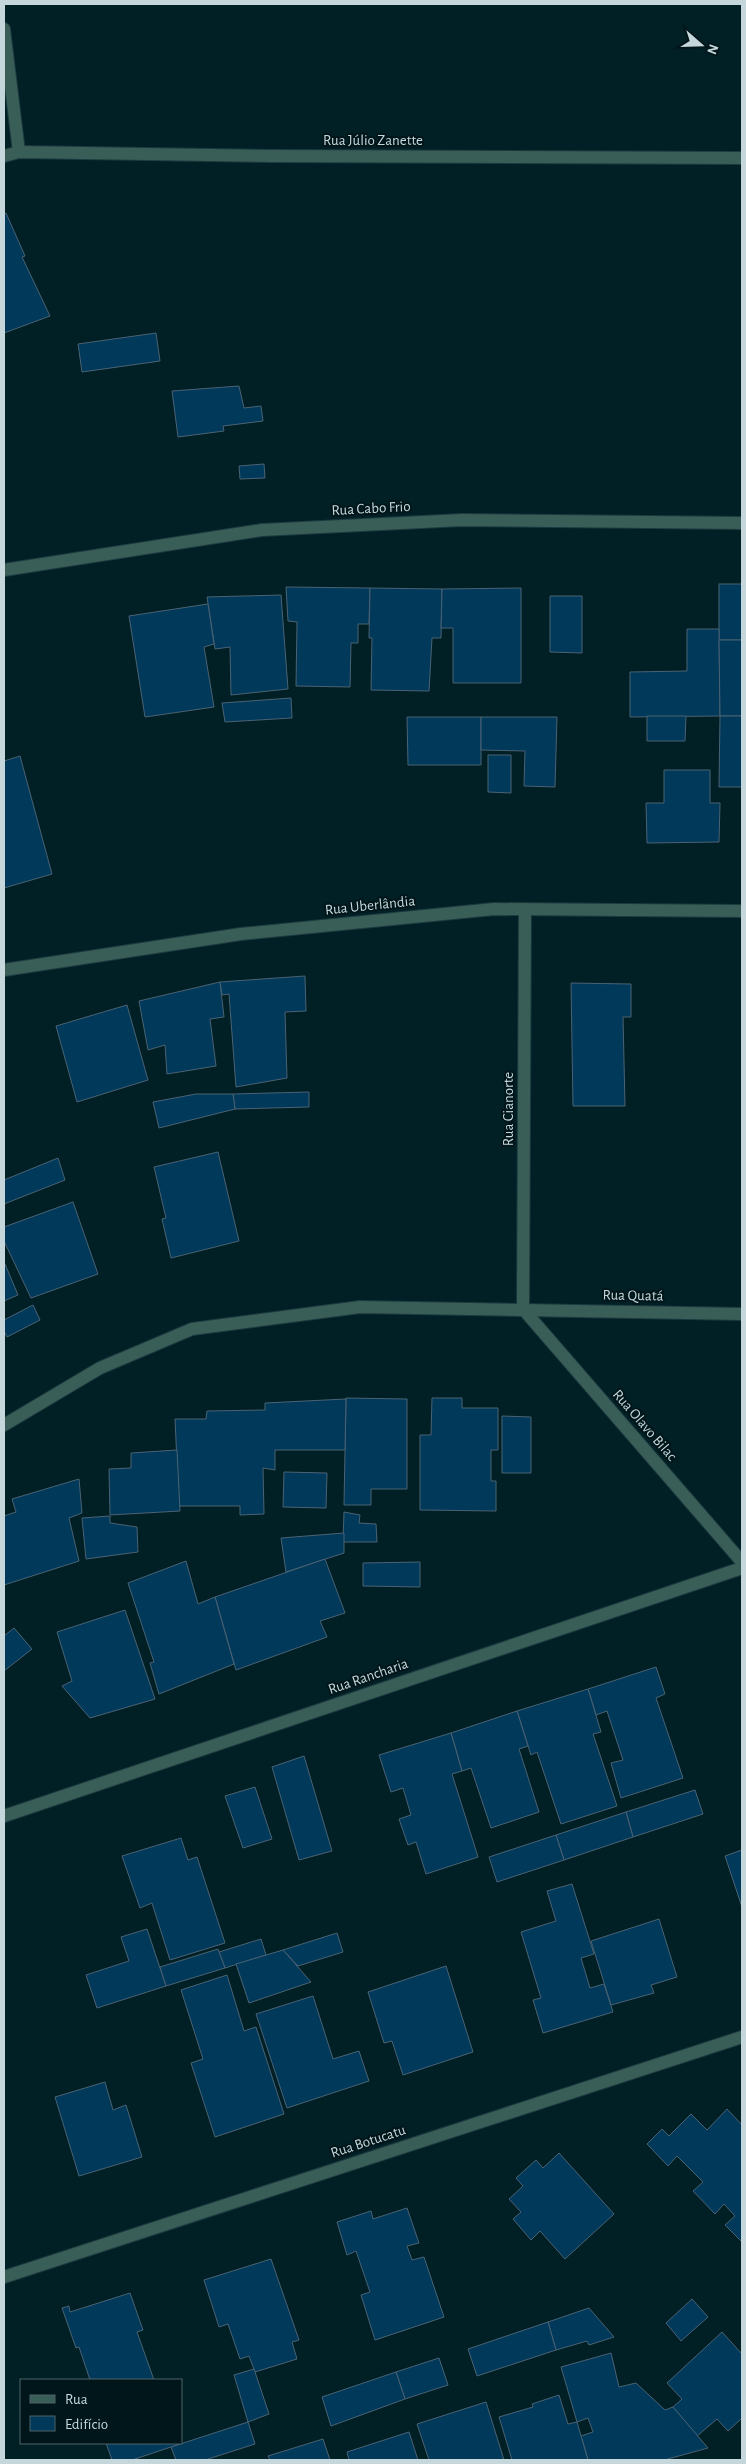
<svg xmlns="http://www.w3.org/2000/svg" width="746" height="2464" viewBox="0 0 746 2464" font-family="'Alegreya Sans',sans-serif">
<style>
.building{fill:#01395b;stroke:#4b6273}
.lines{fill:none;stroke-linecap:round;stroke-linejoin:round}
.minor-casing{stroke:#1c3a3f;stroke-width:14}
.minor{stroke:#385e57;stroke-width:12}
.labels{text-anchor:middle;stroke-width:4;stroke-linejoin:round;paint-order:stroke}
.street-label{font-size:15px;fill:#c5d7da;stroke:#00161a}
</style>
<rect width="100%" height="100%" fill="#002026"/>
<g class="building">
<path d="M 6,213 L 25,256 L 22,257 L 50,316 L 4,333 L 4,214 Z"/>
<path d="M 156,333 L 160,361 L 82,372 L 78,344 Z"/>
<path d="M 239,386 L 244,408 L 261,406 L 263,421 L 223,426 L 224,431 L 178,437 L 172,391 Z"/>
<path d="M 264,464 L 265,478 L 240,479 L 239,466 Z"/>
<rect x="719" y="584" width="23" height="56"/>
<path d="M 286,587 L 370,588 L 369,624 L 358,624 L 358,643 L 351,643 L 350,687 L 296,686 L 297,622 L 288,621 Z"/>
<path d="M 370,588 L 442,589 L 441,638 L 432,638 L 429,691 L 371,690 L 372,638 L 369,638 Z"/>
<path d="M 521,588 L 521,683 L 453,683 L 453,628 L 441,628 L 442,589 Z"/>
<path d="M 281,595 L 288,689 L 231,695 L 230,647 L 215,649 L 207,597 Z"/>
<path d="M 550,596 L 582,596 L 582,653 L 550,652 Z"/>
<path d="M 208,604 L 214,644 L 204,647 L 214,707 L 145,717 L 129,616 Z"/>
<path d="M 687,629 L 719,629 L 720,716 L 630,717 L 630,672 L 687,671 Z"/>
<path d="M 719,640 L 742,640 L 742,716 L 720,716 Z"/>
<path d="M 291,698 L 292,718 L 225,722 L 222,703 Z"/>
<path d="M 647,716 L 686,716 L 685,741 L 647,741 Z"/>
<path d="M 720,716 L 742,716 L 742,787 L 719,787 Z"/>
<path d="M 407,717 L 481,717 L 481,765 L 408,765 Z"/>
<path d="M 481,717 L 557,717 L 555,787 L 524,786 L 525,751 L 481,750 Z"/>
<path d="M 488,755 L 511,755 L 511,793 L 488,792 Z"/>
<path d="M 20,756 L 52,874 L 4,888 L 4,761 Z"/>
<path d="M 664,770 L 710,770 L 710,803 L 720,803 L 719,842 L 647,843 L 646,803 L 664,803 Z"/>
<path d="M 305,976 L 306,1011 L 285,1012 L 287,1078 L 236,1087 L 229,994 L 222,995 L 220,982 Z"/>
<path d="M 220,982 L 224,1017 L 210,1019 L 216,1066 L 167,1074 L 165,1045 L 148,1050 L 139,1001 Z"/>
<path d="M 571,983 L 631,984 L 631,1017 L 623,1017 L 625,1106 L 573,1106 Z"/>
<path d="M 127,1005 L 148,1080 L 77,1102 L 56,1026 Z"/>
<path d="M 309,1092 L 309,1107 L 235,1109 L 233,1094 Z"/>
<path d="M 196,1094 L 233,1094 L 235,1109 L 159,1128 L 153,1102 Z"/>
<path d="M 218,1152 L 239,1241 L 171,1258 L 162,1219 L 166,1218 L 154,1167 Z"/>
<path d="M 58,1158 L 65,1180 L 4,1204 L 4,1180 Z"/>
<path d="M 73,1202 L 98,1274 L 31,1298 L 4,1241 L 4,1227 Z"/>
<path d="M 5,1264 L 18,1295 L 4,1301 L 4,1265 Z"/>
<path d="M 33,1305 L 40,1320 L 7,1337 L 4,1331 L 4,1320 Z"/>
<path d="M 346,1398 L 407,1399 L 407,1489 L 371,1489 L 371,1505 L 344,1505 Z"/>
<path d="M 432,1398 L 462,1398 L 462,1408 L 498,1408 L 498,1450 L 491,1450 L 491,1481 L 496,1481 L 496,1511 L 420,1510 L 420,1435 L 431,1435 Z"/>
<path d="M 346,1399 L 345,1450 L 275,1450 L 275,1470 L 263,1468 L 264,1514 L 240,1515 L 240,1506 L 179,1506 L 175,1419 L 206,1419 L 207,1411 L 265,1410 L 265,1403 Z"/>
<path d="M 502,1416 L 531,1417 L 531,1473 L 502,1473 Z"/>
<path d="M 177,1450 L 180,1511 L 110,1515 L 109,1469 L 131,1468 L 131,1453 Z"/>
<path d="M 284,1472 L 327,1473 L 326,1508 L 283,1507 Z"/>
<path d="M 79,1479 L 82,1513 L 69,1518 L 79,1561 L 4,1585 L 4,1516 L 16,1512 L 12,1499 Z"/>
<path d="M 344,1512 L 360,1515 L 359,1523 L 376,1524 L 377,1542 L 343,1542 Z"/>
<path d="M 110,1516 L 110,1523 L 137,1527 L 138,1552 L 86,1559 L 82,1518 Z"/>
<path d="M 344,1533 L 344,1553 L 286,1572 L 281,1538 Z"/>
<path d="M 325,1559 L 345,1613 L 320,1621 L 327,1637 L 236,1670 L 215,1597 Z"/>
<path d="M 186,1561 L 198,1604 L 215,1597 L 234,1664 L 159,1694 L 150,1663 L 154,1662 L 128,1583 Z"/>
<path d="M 420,1562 L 420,1587 L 363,1586 L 363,1563 Z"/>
<path d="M 125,1610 L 155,1699 L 90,1718 L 62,1686 L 72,1681 L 57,1632 Z"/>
<path d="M 14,1628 L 32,1649 L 4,1671 L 4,1636 Z"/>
<path d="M 656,1667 L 665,1694 L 656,1698 L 683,1778 L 621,1798 L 611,1763 L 623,1760 L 607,1711 L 596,1715 L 588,1689 Z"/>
<path d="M 588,1689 L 601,1732 L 593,1734 L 617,1806 L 561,1824 L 537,1752 L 531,1755 L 517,1711 Z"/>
<path d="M 517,1711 L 528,1746 L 519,1749 L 539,1812 L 491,1828 L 471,1768 L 462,1771 L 451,1733 Z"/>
<path d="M 451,1733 L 462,1771 L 452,1774 L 478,1857 L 426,1874 L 416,1842 L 408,1845 L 399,1819 L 411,1815 L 403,1788 L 391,1792 L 379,1755 Z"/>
<path d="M 304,1756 L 332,1851 L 299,1860 L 272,1767 Z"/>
<path d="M 255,1787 L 272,1839 L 243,1848 L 225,1796 Z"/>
<path d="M 695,1790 L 703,1814 L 633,1837 L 626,1812 Z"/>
<path d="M 626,1812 L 633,1837 L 564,1860 L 556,1835 Z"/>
<path d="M 556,1835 L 564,1860 L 497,1882 L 489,1857 Z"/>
<path d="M 181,1838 L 188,1860 L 197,1857 L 225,1943 L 170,1960 L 152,1903 L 140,1908 L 122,1856 Z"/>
<path d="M 742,1850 L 742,1907 L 725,1856 Z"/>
<path d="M 572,1884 L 594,1954 L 581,1958 L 590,1988 L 604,1984 L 613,2012 L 543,2033 L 533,2000 L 541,1998 L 521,1932 L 556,1921 L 547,1891 Z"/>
<path d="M 659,1919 L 677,1977 L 651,1985 L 654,1993 L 611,2005 L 591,1941 Z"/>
<path d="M 147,1929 L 166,1986 L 97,2008 L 86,1975 L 129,1961 L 121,1937 Z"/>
<path d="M 337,1933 L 343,1952 L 298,1966 L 283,1950 Z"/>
<path d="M 261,1939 L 266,1955 L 225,1968 L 219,1952 Z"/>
<path d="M 218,1949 L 225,1968 L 166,1986 L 160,1967 Z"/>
<path d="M 283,1950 L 311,1982 L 249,2003 L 236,1964 Z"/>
<path d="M 446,1966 L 473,2052 L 403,2075 L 392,2041 L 384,2043 L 368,1992 Z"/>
<path d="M 227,1975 L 244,2031 L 256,2027 L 284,2114 L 215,2137 L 191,2063 L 203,2059 L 181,1990 Z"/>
<path d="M 313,1996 L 333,2059 L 359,2051 L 369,2081 L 287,2108 L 256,2014 Z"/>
<path d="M 105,2082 L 113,2110 L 126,2105 L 142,2157 L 79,2176 L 55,2097 Z"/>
<path d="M 727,2109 L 742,2125 L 742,2242 L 725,2225 L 735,2216 L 724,2204 L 715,2214 L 693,2191 L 703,2182 L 677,2156 L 668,2166 L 647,2144 L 662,2129 L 669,2136 L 691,2114 L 707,2130 Z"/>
<path d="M 559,2153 L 614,2214 L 565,2259 L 540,2231 L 531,2240 L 513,2219 L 521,2212 L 509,2199 L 523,2186 L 516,2178 L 536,2160 L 543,2168 Z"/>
<path d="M 407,2208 L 419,2243 L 407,2246 L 412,2260 L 424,2257 L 444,2317 L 375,2340 L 361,2295 L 370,2292 L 356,2251 L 347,2255 L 337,2222 L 371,2211 L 373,2219 Z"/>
<path d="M 271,2259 L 299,2340 L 292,2342 L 297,2359 L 255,2372 L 249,2356 L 240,2359 L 228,2324 L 219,2327 L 204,2280 Z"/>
<path d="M 130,2293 L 143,2330 L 137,2332 L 154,2380 L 90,2380 L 79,2347 L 76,2348 L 62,2308 L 69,2306 L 70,2312 Z"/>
<path d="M 692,2299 L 708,2317 L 681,2341 L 666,2323 Z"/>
<path d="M 589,2308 L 614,2337 L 589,2345 L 587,2341 L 556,2350 L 548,2322 Z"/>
<path d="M 548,2322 L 556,2350 L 477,2376 L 468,2349 Z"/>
<path d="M 722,2332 L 742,2354 L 742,2418 L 728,2431 L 717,2419 L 697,2436 L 673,2407 L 682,2399 L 667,2383 Z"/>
<path d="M 611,2353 L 619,2387 L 636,2383 L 665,2410 L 673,2407 L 708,2448 L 664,2460 L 588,2460 L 581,2436 L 593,2432 L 588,2418 L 577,2422 L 561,2367 Z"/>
<path d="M 439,2358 L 448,2385 L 405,2399 L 396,2372 Z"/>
<path d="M 254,2369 L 269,2414 L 248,2422 L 234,2375 Z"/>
<path d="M 396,2372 L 405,2399 L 331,2426 L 322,2397 Z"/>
<path d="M 559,2395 L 568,2424 L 577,2422 L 588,2460 L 512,2460 L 499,2417 L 533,2407 L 532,2404 Z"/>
<path d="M 486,2402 L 504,2460 L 429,2460 L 417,2424 Z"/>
<path d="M 248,2422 L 255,2444 L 205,2460 L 176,2460 L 171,2447 Z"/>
<path d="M 409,2432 L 418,2460 L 349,2460 L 347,2452 Z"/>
<path d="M 323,2439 L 330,2460 L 270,2460 L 268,2456 Z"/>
<path d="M 106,2443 L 180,2443 L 180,2444 L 132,2460 L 112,2460 Z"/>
</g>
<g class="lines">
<g class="minor-casing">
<g id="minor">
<path d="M 4,29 L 19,152"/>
<path d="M 4,156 L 19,152 L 272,156 L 742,158"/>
<path d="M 4,570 L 262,530 L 462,520 L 742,523"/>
<path d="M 4,970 L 241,934 L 494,909 L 742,911"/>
<path d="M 523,1309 L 525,909"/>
<path d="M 523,1309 L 742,1562"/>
<path d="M 4,1425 L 100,1368 L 192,1329 L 360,1307 L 742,1314"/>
<path d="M 4,1816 L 742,1568"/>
<path d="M 4,2277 L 742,2037"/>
</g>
</g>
<use href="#minor" class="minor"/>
</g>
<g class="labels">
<g class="street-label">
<text x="373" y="145">Rua Júlio Zanette</text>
<text transform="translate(371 508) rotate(-3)" y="5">Rua Cabo Frio</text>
<text transform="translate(370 905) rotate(-6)" y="5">Rua Uberlândia</text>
<text transform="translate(508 1109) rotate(-90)" y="5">Rua Cianorte</text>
<text transform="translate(633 1295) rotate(1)" y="5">Rua Quatá</text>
<text transform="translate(645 1425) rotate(49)" y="5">Rua Olavo Bilac</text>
<text transform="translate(368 1676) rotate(-19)" y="5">Rua Rancharia</text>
<text transform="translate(368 2141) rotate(-18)" y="5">Rua Botucatu</text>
</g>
</g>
<rect width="746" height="2464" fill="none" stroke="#c5d7da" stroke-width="10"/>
<rect x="20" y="2379" width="162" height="65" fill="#00161a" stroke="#4f6367"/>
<rect x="30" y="2395" width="25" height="8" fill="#385e57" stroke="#4f6367"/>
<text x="65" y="2404" font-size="15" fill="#c5d7da">Rua</text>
<rect x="30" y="2416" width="25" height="15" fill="#01395b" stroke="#4f6367"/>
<text x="65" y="2429" font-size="15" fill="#c5d7da">Edifício</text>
<g transform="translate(701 45) rotate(110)" stroke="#00161a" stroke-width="4" paint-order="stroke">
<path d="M0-4L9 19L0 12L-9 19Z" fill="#c5d7da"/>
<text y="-8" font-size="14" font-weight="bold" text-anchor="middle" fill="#c5d7da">N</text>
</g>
</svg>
